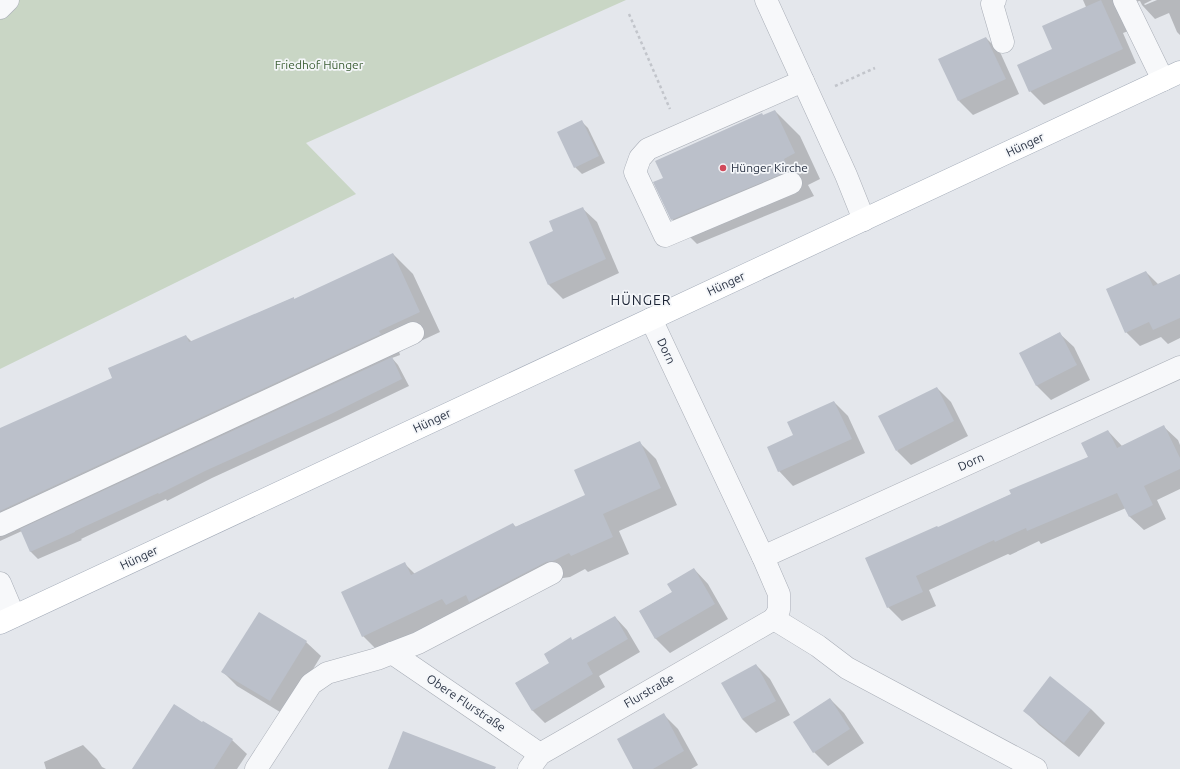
<svg xmlns="http://www.w3.org/2000/svg" width="1180" height="769" viewBox="0 0 1180 769" font-family="Ubuntu,sans-serif">
<style>
.green{fill:#c9d6c5}
.shadow{fill:#0003}
.building{fill:#bbc0ca}
.lines{fill:none;stroke-linecap:round;stroke-linejoin:round}
.minor-casing{stroke:#a9aeb7;stroke-width:23}
.major-casing{stroke:#a3abb8;stroke-width:23}
.path{stroke:#c2c5cb;stroke-width:2.5;stroke-dasharray:3 3;stroke-linecap:butt}
.minor{stroke:#f7f8fa;stroke-width:22}
.major{stroke:#fff;stroke-width:22}
.poi-dot{fill:#d1495b;stroke:#f4f6f9;stroke-width:1.5}
.labels{text-anchor:middle;stroke-width:3.5;stroke-linejoin:round;paint-order:stroke}
.park-label{font-size:12px;fill:#3f6138;stroke:#f4f6f9}
.street-label{font-size:12px;fill:#2b3445;stroke:#f4f6f9}
.poi-label{font-size:12px;fill:#2b3445;stroke:#f4f6f9;text-anchor:start}
.quarter-label{font-size:14px;letter-spacing:1px;fill:#1d2536;stroke:#f4f6f9}
</style>
<rect width="100%" height="100%" fill="#e4e7ec"/>
<path class="green" d="M 0,0 L 626,0 L 306,143 L 356,194 L 0,369 Z"/>
<g class="shadow">
<path d="M 1083,0 L 1152,0 L 1144,4 L 1145,5 L 1157,0 L 1180,0 L 1180,35 L 1177,32 L 1169,13 L 1155,19 L 1142,5 L 1140,1 L 1133,2 L 1131,30 L 1123,33 L 1136,63 L 1044,105 L 1030,91 L 1054,50 L 1086,7 Z"/>
<path d="M 986,38 L 1000,52 L 1019,94 L 973,115 L 959,101 Z"/>
<path d="M 775,111 L 800,136 L 820,179 L 808,185 L 814,196 L 697,244 L 672,219 L 664,178 Z"/>
<path d="M 581,121 L 588,128 L 605,163 L 582,174 L 575,167 Z"/>
<path d="M 582,208 L 597,222 L 619,273 L 563,299 L 549,285 L 554,232 Z"/>
<path d="M 393,254 L 413,274 L 440,332 L 399,351 L 400,355 L 392,358 L 398,365 L 409,386 L 338,420 L 212,478 L 167,501 L 166,499 L 81,539 L 82,540 L 38,559 L 31,552 L 22,531 L 0,541 L 0,439 L 114,379 L 186,336 L 192,342 L 293,298 L 295,300 Z"/>
<path d="M 1146,272 L 1159,285 L 1180,275 L 1180,338 L 1168,344 L 1161,337 L 1140,346 L 1126,332 Z"/>
<path d="M 1059,333 L 1074,347 L 1090,380 L 1051,400 L 1037,386 L 1021,353 Z"/>
<path d="M 937,388 L 951,402 L 968,436 L 911,465 L 897,451 Z"/>
<path d="M 834,402 L 848,416 L 865,453 L 793,486 L 779,471 L 794,435 Z"/>
<path d="M 1164,427 L 1178,440 L 1180,445 L 1180,489 L 1157,500 L 1166,519 L 1144,530 L 1130,517 L 1126,508 L 1041,544 L 1039,541 L 1010,555 L 1008,554 L 929,590 L 936,606 L 902,621 L 888,607 L 866,559 L 938,528 L 1012,494 L 1089,457 L 1108,431 L 1122,446 Z"/>
<path d="M 639,442 L 656,459 L 677,505 L 619,531 L 629,554 L 588,572 L 585,569 L 570,577 L 563,578 L 487,618 L 380,653 L 363,636 L 404,563 L 415,574 L 513,524 L 516,527 L 586,496 Z"/>
<path d="M 694,569 L 708,584 L 728,619 L 670,653 L 656,639 L 640,611 L 673,592 Z"/>
<path d="M 259,613 L 306,642 L 321,656 L 285,715 L 237,686 L 223,672 Z"/>
<path d="M 615,617 L 627,630 L 640,652 L 599,676 L 605,687 L 545,723 L 533,711 L 516,683 L 551,663 L 571,639 L 573,641 Z"/>
<path d="M 756,665 L 770,679 L 790,715 L 756,733 L 742,719 Z"/>
<path d="M 830,699 L 844,713 L 864,743 L 828,766 L 814,752 Z"/>
<path d="M 1091,709 L 1105,723 L 1079,757 L 1039,725 L 1025,711 Z"/>
<path d="M 663,714 L 678,729 L 698,765 L 691,769 L 634,769 Z"/>
<path d="M 203,724 L 232,740 L 247,754 L 237,769 L 134,769 Z"/>
<path d="M 83,745 L 97,759 L 102,767 L 106,769 L 46,769 L 44,762 Z"/>
</g>
<g class="building">
<path d="M 1101,0 L 1123,49 L 1029,92 L 1017,65 L 1052,49 L 1042,26 Z"/>
<path d="M 986,37 L 1006,79 L 958,101 L 938,59 Z"/>
<path d="M 775,110 L 795,153 L 784,159 L 789,171 L 671,220 L 653,182 L 663,178 L 655,161 L 762,113 L 763,115 Z"/>
<path d="M 582,120 L 599,156 L 574,168 L 557,132 Z"/>
<path d="M 583,207 L 606,259 L 548,285 L 529,242 L 553,231 L 549,221 Z"/>
<path d="M 393,253 L 420,312 L 379,331 L 381,334 L 0,511 L 0,428 L 112,378 L 108,368 L 186,335 L 189,342 L 294,297 L 294,299 Z"/>
<path d="M 1146,271 L 1153,286 L 1180,274 L 1180,318 L 1153,330 L 1149,322 L 1125,333 L 1106,289 Z"/>
<path d="M 1060,332 L 1077,365 L 1036,386 L 1019,353 Z"/>
<path d="M 392,357 L 402,379 L 331,414 L 205,471 L 159,494 L 158,493 L 75,531 L 75,532 L 30,552 L 20,529 Z"/>
<path d="M 937,387 L 954,421 L 896,451 L 878,416 Z"/>
<path d="M 834,401 L 852,439 L 778,472 L 767,447 L 793,435 L 787,422 Z"/>
<path d="M 1164,425 L 1180,458 L 1180,469 L 1144,486 L 1153,505 L 1129,517 L 1117,493 L 1027,531 L 1026,528 L 995,542 L 994,540 L 916,576 L 923,592 L 887,608 L 865,558 L 937,526 L 938,527 L 1011,494 L 1009,490 L 1088,457 L 1081,443 L 1108,430 L 1117,448 Z"/>
<path d="M 640,441 L 661,488 L 603,514 L 613,537 L 571,556 L 569,553 L 553,561 L 546,562 L 469,602 L 466,595 L 446,605 L 442,599 L 362,637 L 341,592 L 405,562 L 411,575 L 513,523 L 515,527 L 585,495 L 574,470 Z"/>
<path d="M 694,568 L 715,604 L 655,639 L 639,611 L 672,592 L 667,584 Z"/>
<path d="M 259,612 L 307,641 L 270,701 L 221,672 Z"/>
<path d="M 615,616 L 628,639 L 587,663 L 593,674 L 532,711 L 515,683 L 549,663 L 544,654 L 571,637 L 572,640 Z"/>
<path d="M 756,664 L 776,701 L 742,719 L 721,683 Z"/>
<path d="M 1050,676 L 1091,709 L 1064,743 L 1023,711 Z"/>
<path d="M 830,698 L 850,729 L 813,753 L 793,722 Z"/>
<path d="M 174,704 L 202,722 L 203,721 L 233,739 L 214,769 L 132,769 Z"/>
<path d="M 664,713 L 684,751 L 653,769 L 633,769 L 617,739 Z"/>
<path d="M 403,731 L 496,767 L 495,769 L 388,769 Z"/>
</g>
<g class="lines">
<g class="minor-casing">
<g id="minor">
<path d="M 766,0 L 846,175 L 864,220"/>
<path d="M 995,0 L 992,4 L 1003,42"/>
<path d="M 1124,0 L 1163,80"/>
<path d="M 0,8 L 8,0"/>
<path d="M 791,183 L 665,236 L 635,172 L 640,158 L 648,149 L 803,81"/>
<path d="M 651,319 L 763,557 L 779,594 L 779,610 L 774,619"/>
<path d="M 0,525 L 413,333"/>
<path d="M 763,557 L 1180,367"/>
<path d="M 0,583 L 14,616"/>
<path d="M 774,619 L 818,646 L 847,668 L 1036,769"/>
<path d="M 540,754 L 392,653 L 418,643 L 552,573"/>
<path d="M 256,769 L 311,684 L 327,673 L 377,659 L 392,653"/>
<path d="M 529,769 L 540,754 L 561,742 L 774,619"/>
</g>
</g>
<g class="major-casing">
<path id="major" d="M 0,623 L 1180,72"/>
</g>
<g class="path">
<path d="M 629,14 L 670,109"/>
<path d="M 835,86 L 875,68"/>
</g>
<use href="#minor" class="minor"/>
<use href="#major" class="major"/>
</g>
<circle class="poi-dot" cx="723" cy="168" r="4"/>
<g class="labels">
<g class="park-label">
<text x="319" y="69">Friedhof Hünger</text>
</g>
<g class="street-label">
<text transform="translate(1025 145) rotate(-25)" y="4">Hünger</text>
<text transform="translate(726 284) rotate(-25)" y="4">Hünger</text>
<text transform="translate(666 351) rotate(65)" y="4">Dorn</text>
<text transform="translate(432 421) rotate(-25)" y="4">Hünger</text>
<text transform="translate(971 462) rotate(-24)" y="4">Dorn</text>
<text transform="translate(139 558) rotate(-25)" y="4">Hünger</text>
<text transform="translate(649 691) rotate(-30)" y="4">Flurstraße</text>
<text transform="translate(466 703) rotate(34)" y="4">Obere Flurstraße</text>
</g>
<g class="poi-label">
<text x="731" y="172">Hünger Kirche</text>
</g>
<g class="quarter-label">
<text x="641" y="305">HÜNGER</text>
</g>
</g>
</svg>
